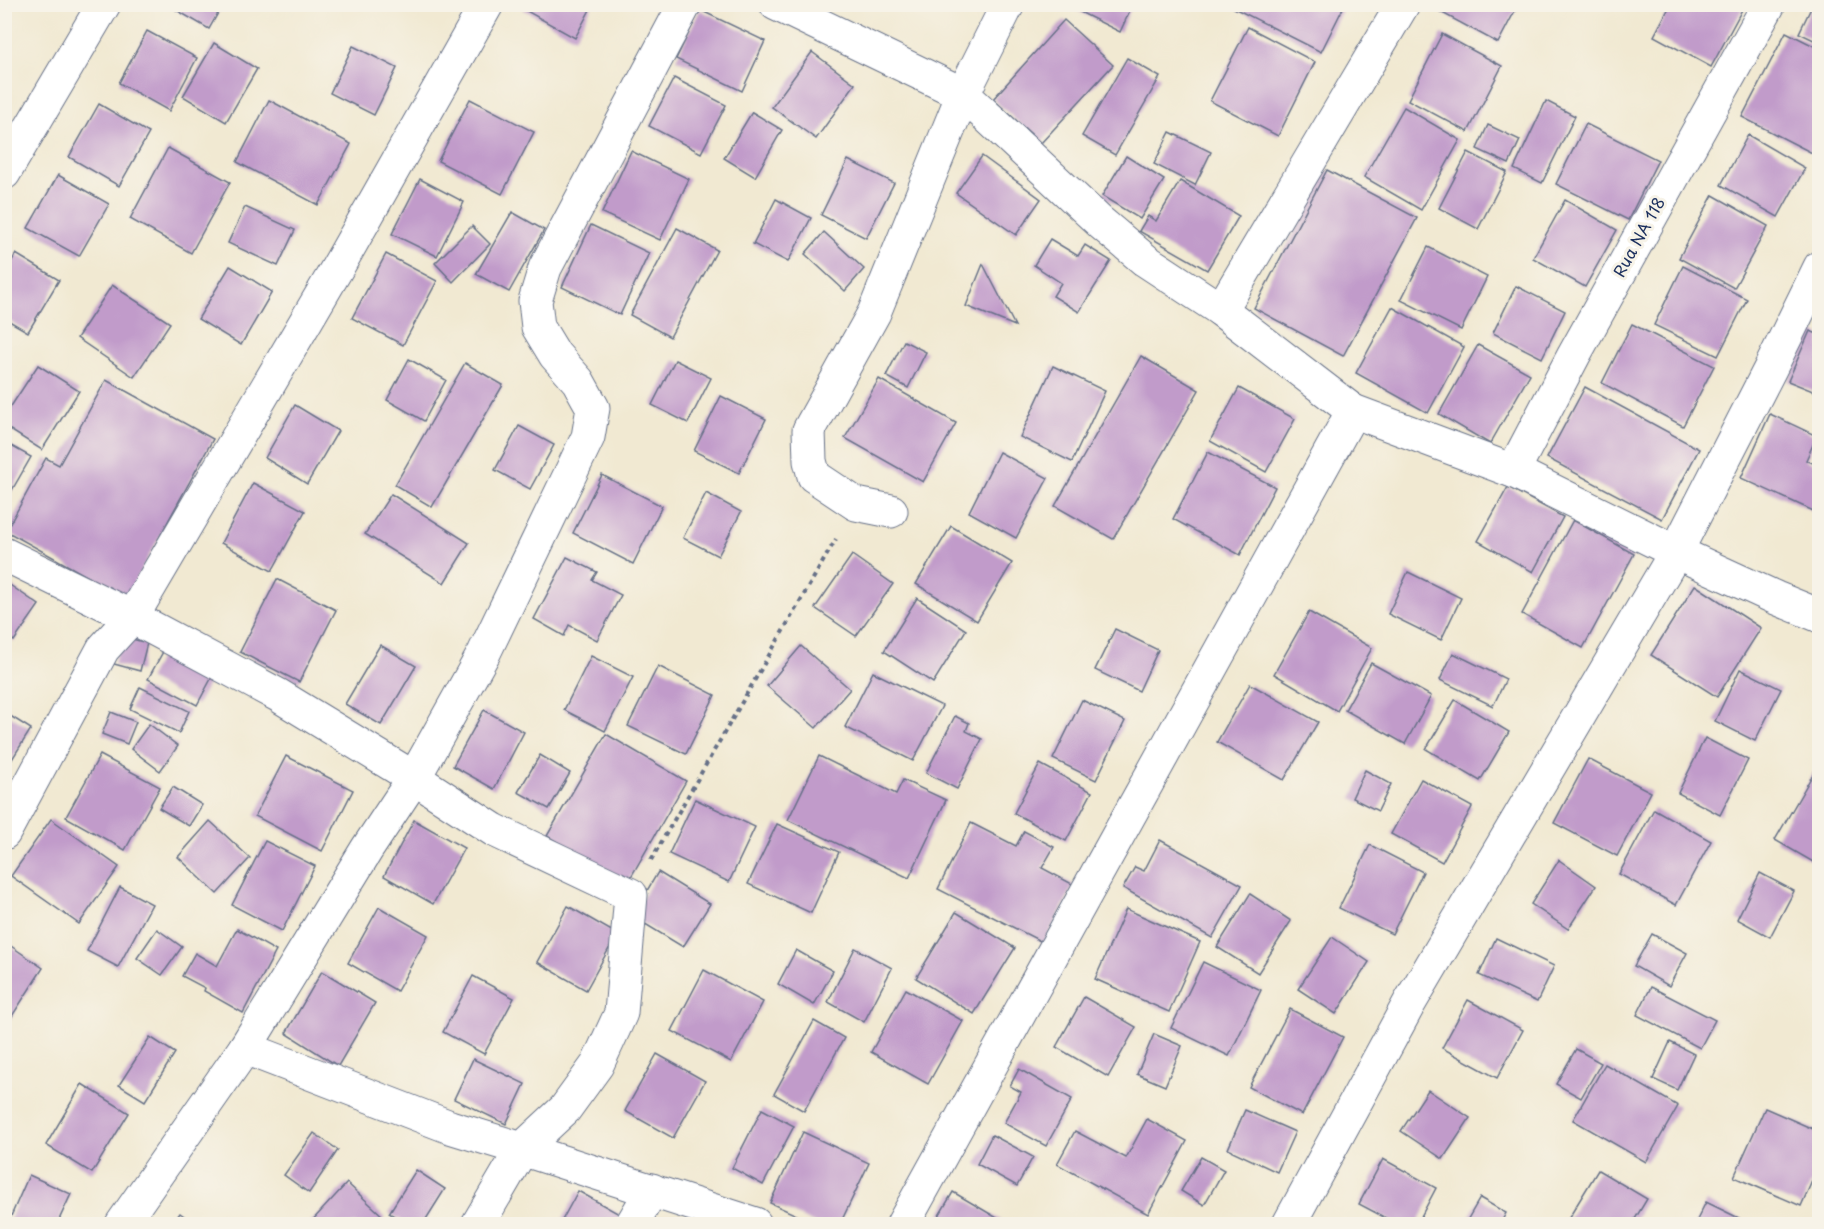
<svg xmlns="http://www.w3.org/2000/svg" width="1824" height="1229" viewBox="0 0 1824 1229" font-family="'Playpen Sans',sans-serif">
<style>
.building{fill:#c19bca}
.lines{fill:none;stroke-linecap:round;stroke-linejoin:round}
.minor-casing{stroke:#667087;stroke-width:35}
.path{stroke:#667087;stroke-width:4;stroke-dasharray:4.5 4.5;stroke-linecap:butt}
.minor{stroke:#fff;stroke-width:33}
.labels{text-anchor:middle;stroke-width:6;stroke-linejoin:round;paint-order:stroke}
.street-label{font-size:16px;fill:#1b2f5e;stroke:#f7f3e8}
</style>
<rect width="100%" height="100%" fill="#f7f3e8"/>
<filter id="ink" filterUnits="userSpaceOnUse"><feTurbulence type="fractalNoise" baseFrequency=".0167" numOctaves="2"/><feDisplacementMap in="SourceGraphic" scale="12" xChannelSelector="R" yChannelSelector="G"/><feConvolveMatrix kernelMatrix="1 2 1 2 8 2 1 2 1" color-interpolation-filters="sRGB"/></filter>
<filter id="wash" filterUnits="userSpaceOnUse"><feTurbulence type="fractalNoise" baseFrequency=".008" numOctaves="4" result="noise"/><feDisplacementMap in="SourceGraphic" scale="24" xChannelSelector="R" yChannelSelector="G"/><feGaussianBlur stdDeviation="1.35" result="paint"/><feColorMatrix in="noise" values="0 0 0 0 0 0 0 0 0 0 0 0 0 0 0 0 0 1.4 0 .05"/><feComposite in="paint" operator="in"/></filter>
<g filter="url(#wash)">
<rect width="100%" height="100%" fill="#f1e9d2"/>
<g id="blocks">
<g class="building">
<path d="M 166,4 L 223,4 L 209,29 Z"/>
<path d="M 525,4 L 593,4 L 575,38 L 523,9 Z"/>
<path d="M 1064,4 L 1133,4 L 1120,32 Z"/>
<path d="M 1226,4 L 1345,4 L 1321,52 Z"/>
<path d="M 1671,4 L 1745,4 L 1711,67 L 1654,36 Z"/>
<path d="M 1813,4 L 1820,4 L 1820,43 L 1799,33 Z"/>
<path d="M 1435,5 L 1518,5 L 1498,43 L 1433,8 Z"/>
<path d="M 700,10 L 765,41 L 742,91 L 676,59 Z"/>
<path d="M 1064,20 L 1113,65 L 1041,143 L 993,99 Z"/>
<path d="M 1248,27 L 1315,62 L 1278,136 L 1210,101 Z"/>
<path d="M 147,31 L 197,58 L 169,111 L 119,83 Z"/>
<path d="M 1786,32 L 1820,49 L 1820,157 L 1742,117 Z"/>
<path d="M 1442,34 L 1502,66 L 1468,132 L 1408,100 Z"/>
<path d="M 214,43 L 257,69 L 226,122 L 183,96 Z"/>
<path d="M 353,46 L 397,68 L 374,115 L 330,93 Z"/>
<path d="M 812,52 L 855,84 L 816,139 L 772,107 Z"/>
<path d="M 1127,58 L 1160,77 L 1115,155 L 1082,136 Z"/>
<path d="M 674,78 L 726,105 L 701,153 L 649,126 Z"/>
<path d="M 470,99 L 534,132 L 502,194 L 438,161 Z"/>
<path d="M 269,100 L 351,144 L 318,205 L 237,162 Z"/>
<path d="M 1546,101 L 1575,116 L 1542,183 L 1514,169 Z"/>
<path d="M 99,104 L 149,133 L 119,186 L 69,157 Z"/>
<path d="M 1404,107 L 1460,140 L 1421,210 L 1364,177 Z"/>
<path d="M 752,112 L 782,130 L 755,177 L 724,158 Z"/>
<path d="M 1586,124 L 1658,160 L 1628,220 L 1556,184 Z"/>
<path d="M 1488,125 L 1520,140 L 1509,164 L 1477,149 Z"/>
<path d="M 1170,132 L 1211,152 L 1195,185 L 1154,164 Z"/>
<path d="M 1748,135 L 1805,168 L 1778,217 L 1721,185 Z"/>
<path d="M 168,148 L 230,182 L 191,253 L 130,219 Z"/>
<path d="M 631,151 L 689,179 L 660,240 L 602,213 Z"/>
<path d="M 1468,152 L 1507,172 L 1478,229 L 1439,208 Z"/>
<path d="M 982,156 L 1041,199 L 1016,235 L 956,193 Z"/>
<path d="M 1126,156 L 1164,180 L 1140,219 L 1102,196 Z"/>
<path d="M 848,160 L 894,183 L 866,238 L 821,215 Z"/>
<path d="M 1327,170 L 1417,218 L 1343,356 L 1254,308 Z"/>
<path d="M 58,175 L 109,204 L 79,256 L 28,228 Z"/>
<path d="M 420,179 L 464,202 L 437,256 L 392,234 Z"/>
<path d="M 1180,181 L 1239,216 L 1207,270 L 1139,231 L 1148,216 L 1156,221 Z"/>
<path d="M 1713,195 L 1768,226 L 1734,288 L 1679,258 Z"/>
<path d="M 776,199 L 811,218 L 788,262 L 753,244 Z"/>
<path d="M 1565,200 L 1617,230 L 1585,287 L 1533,258 Z"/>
<path d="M 245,207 L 295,230 L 278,266 L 228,243 Z"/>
<path d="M 512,212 L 544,230 L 509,292 L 476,274 Z"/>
<path d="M 591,225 L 649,253 L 620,315 L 562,287 Z"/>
<path d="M 472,226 L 490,244 L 453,282 L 435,263 Z"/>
<path d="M 677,228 L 717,250 L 670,337 L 630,315 Z"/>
<path d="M 824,232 L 864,269 L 845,291 L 805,254 Z"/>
<path d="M 1050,239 L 1078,256 L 1085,245 L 1111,261 L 1079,312 L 1053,296 L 1061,283 L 1034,265 Z"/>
<path d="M 1428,247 L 1487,277 L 1461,330 L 1401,300 Z"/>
<path d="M 16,254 L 59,280 L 28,332 L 4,318 L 4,273 Z"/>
<path d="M 386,254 L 437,281 L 403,345 L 352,318 Z"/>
<path d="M 983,264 L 1015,326 L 966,306 Z"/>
<path d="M 230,266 L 272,292 L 241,345 L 198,319 Z"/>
<path d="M 1683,266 L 1747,299 L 1718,356 L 1654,325 Z"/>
<path d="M 112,285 L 170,323 L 134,377 L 77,338 Z"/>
<path d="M 1516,286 L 1565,311 L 1542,358 L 1493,333 Z"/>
<path d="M 1392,307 L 1464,347 L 1428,413 L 1356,373 Z"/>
<path d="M 1632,324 L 1714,366 L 1683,426 L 1602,383 Z"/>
<path d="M 1810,331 L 1820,335 L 1820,394 L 1788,381 Z"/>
<path d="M 904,341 L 926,352 L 908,388 L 886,376 Z"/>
<path d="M 1478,345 L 1530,374 L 1490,444 L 1439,414 Z"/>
<path d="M 1141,356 L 1199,390 L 1113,539 L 1055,506 Z"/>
<path d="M 409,359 L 446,380 L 424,421 L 387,400 Z"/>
<path d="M 675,360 L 711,378 L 688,423 L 652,405 Z"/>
<path d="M 465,363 L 503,385 L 432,507 L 395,485 Z"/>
<path d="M 38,365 L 79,391 L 42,450 L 4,426 L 4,417 Z"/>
<path d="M 1053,366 L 1105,391 L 1072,462 L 1020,437 Z"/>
<path d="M 879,379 L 956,423 L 923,482 L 845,438 Z"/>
<path d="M 106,380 L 213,439 L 126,598 L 6,531 L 46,458 L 59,465 Z"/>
<path d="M 1585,387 L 1699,449 L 1662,519 L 1547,458 Z"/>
<path d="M 1239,388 L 1295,419 L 1266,472 L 1210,441 Z"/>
<path d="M 721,396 L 766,419 L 739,473 L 694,451 Z"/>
<path d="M 295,405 L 338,431 L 307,484 L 265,458 Z"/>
<path d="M 1770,414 L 1817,436 L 1806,460 L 1820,466 L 1820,514 L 1741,478 Z"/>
<path d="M 519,426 L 554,445 L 530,489 L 495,470 Z"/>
<path d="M 4,442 L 31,457 L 4,504 Z"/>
<path d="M 999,452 L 1048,478 L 1016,538 L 969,512 Z"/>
<path d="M 1208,452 L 1275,487 L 1240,555 L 1173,519 Z"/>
<path d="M 602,475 L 662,506 L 633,564 L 573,533 Z"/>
<path d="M 253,483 L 305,511 L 272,571 L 221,543 Z"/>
<path d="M 1508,487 L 1563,517 L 1533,572 L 1478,541 Z"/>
<path d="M 706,493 L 741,512 L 718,556 L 683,538 Z"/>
<path d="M 391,494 L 469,543 L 444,583 L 365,534 Z"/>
<path d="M 1573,520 L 1634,554 L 1583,648 L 1522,614 Z"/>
<path d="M 951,526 L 1012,563 L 977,621 L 916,584 Z"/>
<path d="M 852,555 L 893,584 L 856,636 L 815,608 Z"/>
<path d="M 567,557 L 597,572 L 592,580 L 621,595 L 597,640 L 569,625 L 564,636 L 534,619 Z"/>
<path d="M 1408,572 L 1461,598 L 1441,640 L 1388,614 Z"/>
<path d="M 277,579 L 336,610 L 299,682 L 240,652 Z"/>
<path d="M 4,581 L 39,605 L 14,641 L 4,635 Z"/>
<path d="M 1695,585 L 1761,628 L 1717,697 L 1651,655 Z"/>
<path d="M 917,598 L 966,630 L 933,683 L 884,651 Z"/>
<path d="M 1309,612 L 1372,648 L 1337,711 L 1274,674 Z"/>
<path d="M 1115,629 L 1158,650 L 1139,691 L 1095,670 Z"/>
<path d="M 121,636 L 147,643 L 140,671 L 114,664 Z"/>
<path d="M 380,645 L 416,666 L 381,725 L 345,704 Z"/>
<path d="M 801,646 L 850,689 L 816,728 L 767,686 Z"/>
<path d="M 164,650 L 212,677 L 197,705 L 148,679 Z"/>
<path d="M 1453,653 L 1506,679 L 1493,706 L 1440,680 Z"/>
<path d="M 591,656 L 633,677 L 605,731 L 564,710 Z"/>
<path d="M 1371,663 L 1431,696 L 1405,744 L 1345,710 Z"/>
<path d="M 658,666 L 715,695 L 686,754 L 628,726 Z"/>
<path d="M 1740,669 L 1781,689 L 1755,741 L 1715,721 Z"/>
<path d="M 873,672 L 942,706 L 913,761 L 845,727 Z"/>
<path d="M 1250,684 L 1318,722 L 1284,780 L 1217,742 Z"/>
<path d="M 140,687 L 189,711 L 179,733 L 130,709 Z"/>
<path d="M 1082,700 L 1125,721 L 1096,780 L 1053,759 Z"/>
<path d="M 1455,700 L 1509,732 L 1480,781 L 1426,749 Z"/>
<path d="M 484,710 L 524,732 L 494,789 L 453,766 Z"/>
<path d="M 4,712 L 31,729 L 4,772 Z"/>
<path d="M 111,712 L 136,722 L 127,744 L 102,734 Z"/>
<path d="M 955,716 L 969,723 L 966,731 L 982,739 L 957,789 L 926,773 Z"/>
<path d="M 149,724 L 178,746 L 160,771 L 131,749 Z"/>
<path d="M 606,734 L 686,781 L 628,882 L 547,836 Z"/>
<path d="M 1705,738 L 1748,760 L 1720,815 L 1678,793 Z"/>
<path d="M 100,755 L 160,787 L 125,850 L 66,817 Z"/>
<path d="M 540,755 L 570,773 L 549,809 L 518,792 Z"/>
<path d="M 286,756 L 353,790 L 322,851 L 255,816 Z"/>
<path d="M 819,756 L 896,794 L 903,780 L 946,800 L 909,878 L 788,820 Z"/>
<path d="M 1588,759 L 1651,792 L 1617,856 L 1554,823 Z"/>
<path d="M 1820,762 L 1820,866 L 1775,840 Z"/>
<path d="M 1040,764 L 1092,792 L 1066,841 L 1014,813 Z"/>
<path d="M 1365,770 L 1391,784 L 1378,811 L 1352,798 Z"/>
<path d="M 1421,779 L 1472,807 L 1442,862 L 1391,834 Z"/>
<path d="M 173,787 L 202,805 L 189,826 L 159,808 Z"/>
<path d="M 695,799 L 755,827 L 729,882 L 669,854 Z"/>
<path d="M 1654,809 L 1711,841 L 1676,905 L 1619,874 Z"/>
<path d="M 51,819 L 119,867 L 79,924 L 11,876 Z"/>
<path d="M 414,820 L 464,848 L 433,904 L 384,876 Z"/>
<path d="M 210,821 L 250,858 L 217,894 L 178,857 Z"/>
<path d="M 971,823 L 1016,846 L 1024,831 L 1054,847 L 1042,868 L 1074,885 L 1044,943 L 938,889 Z"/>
<path d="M 777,824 L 839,852 L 811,913 L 748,884 Z"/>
<path d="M 1160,840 L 1242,885 L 1212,938 L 1123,888 L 1135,867 L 1144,871 Z"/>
<path d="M 265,841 L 315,866 L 282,931 L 232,905 Z"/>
<path d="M 1370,845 L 1423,872 L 1392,934 L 1339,908 Z"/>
<path d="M 1559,860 L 1596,886 L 1568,929 L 1531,904 Z"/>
<path d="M 658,872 L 710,904 L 683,947 L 632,916 Z"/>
<path d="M 1760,873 L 1794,891 L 1770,937 L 1737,919 Z"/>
<path d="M 120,887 L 152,904 L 118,967 L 87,951 Z"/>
<path d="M 1250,894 L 1291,921 L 1258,973 L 1217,947 Z"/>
<path d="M 568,906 L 617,934 L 586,990 L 537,962 Z"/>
<path d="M 379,907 L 428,935 L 397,991 L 348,963 Z"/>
<path d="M 1126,909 L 1200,942 L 1169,1012 L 1095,979 Z"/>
<path d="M 956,912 L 1015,948 L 974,1014 L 916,978 Z"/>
<path d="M 157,929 L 182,947 L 162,975 L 137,958 Z"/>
<path d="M 237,929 L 276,951 L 243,1013 L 204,991 L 205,988 L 182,976 L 195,953 L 217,966 Z"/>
<path d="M 1652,934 L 1687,953 L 1669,986 L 1634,966 Z"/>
<path d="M 1332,937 L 1369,962 L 1336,1014 L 1298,989 Z"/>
<path d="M 1496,938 L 1554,966 L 1537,1002 L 1479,975 Z"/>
<path d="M 5,942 L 43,968 L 5,1027 Z"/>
<path d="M 855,948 L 892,968 L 864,1022 L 828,1002 Z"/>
<path d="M 796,950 L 833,971 L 814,1005 L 778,984 Z"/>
<path d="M 1203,962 L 1261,990 L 1229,1056 L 1171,1028 Z"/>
<path d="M 704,970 L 763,1002 L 731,1062 L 672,1031 Z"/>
<path d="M 322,971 L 375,1003 L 338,1066 L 286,1033 Z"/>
<path d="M 473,976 L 514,998 L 484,1054 L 443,1032 Z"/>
<path d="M 1651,987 L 1715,1020 L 1700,1048 L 1637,1015 Z"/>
<path d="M 906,989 L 963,1021 L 928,1084 L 871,1052 Z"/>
<path d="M 1084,997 L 1136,1027 L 1108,1077 L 1056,1047 Z"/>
<path d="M 1468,1000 L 1523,1030 L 1497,1078 L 1442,1048 Z"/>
<path d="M 1290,1009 L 1343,1037 L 1302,1115 L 1249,1087 Z"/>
<path d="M 814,1021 L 844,1038 L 804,1111 L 774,1094 Z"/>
<path d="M 1154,1034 L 1182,1046 L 1165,1086 L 1137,1074 Z"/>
<path d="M 150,1037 L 175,1053 L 145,1101 L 119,1085 Z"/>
<path d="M 1670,1042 L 1694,1054 L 1677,1090 L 1653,1079 Z"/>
<path d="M 1576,1049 L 1601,1063 L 1581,1098 L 1556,1084 Z"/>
<path d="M 657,1054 L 705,1081 L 673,1138 L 625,1111 Z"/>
<path d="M 473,1059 L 525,1084 L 506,1124 L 454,1099 Z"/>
<path d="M 1605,1064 L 1678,1106 L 1646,1162 L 1573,1120 Z"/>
<path d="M 1019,1069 L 1072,1099 L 1046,1146 L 1004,1123 L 1021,1092 L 1010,1086 Z"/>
<path d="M 82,1084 L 129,1113 L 92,1173 L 46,1145 Z"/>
<path d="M 1428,1090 L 1470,1118 L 1443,1159 L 1401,1131 Z"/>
<path d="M 1765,1108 L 1820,1132 L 1820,1163 L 1801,1206 L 1734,1177 Z"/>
<path d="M 762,1109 L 794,1126 L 763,1185 L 732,1168 Z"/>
<path d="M 1245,1110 L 1295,1132 L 1277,1172 L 1228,1149 Z"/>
<path d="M 1147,1119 L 1187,1141 L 1148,1214 L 1057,1164 L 1075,1131 L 1126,1158 Z"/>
<path d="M 803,1132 L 869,1163 L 840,1224 L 816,1224 L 770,1203 Z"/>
<path d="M 314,1133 L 338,1150 L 309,1193 L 284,1175 Z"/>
<path d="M 992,1135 L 1033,1157 L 1017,1186 L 977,1164 Z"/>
<path d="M 1201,1157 L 1224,1170 L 1204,1205 L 1181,1191 Z"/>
<path d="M 1383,1159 L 1436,1188 L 1417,1224 L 1397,1224 L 1359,1204 Z"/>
<path d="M 416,1170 L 445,1189 L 423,1224 L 407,1224 L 389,1213 Z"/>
<path d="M 1598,1170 L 1647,1199 L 1632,1224 L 1573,1224 L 1567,1221 Z"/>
<path d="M 29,1175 L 71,1194 L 57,1224 L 11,1224 L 8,1223 Z"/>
<path d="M 347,1183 L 385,1218 L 379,1224 L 309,1224 Z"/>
<path d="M 578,1191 L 621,1215 L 616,1224 L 560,1224 Z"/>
<path d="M 953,1192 L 1004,1222 L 1003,1224 L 934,1224 Z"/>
<path d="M 1480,1198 L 1506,1213 L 1500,1224 L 1465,1224 Z"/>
<path d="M 1706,1202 L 1751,1224 L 1695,1224 Z"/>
<path d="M 180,1213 L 195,1224 L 172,1224 Z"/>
</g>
</g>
</g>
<g filter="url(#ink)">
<use href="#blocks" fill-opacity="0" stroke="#667087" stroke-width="1.5"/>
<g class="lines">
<g class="minor-casing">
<g id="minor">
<path d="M 776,4 L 963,94 L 1101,223 L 1145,260 L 1221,310"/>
<path d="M 4,173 L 104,4"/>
<path d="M 1820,267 L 1770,369 L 1676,552 L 1776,598 L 1820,616"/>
<path d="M 1353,411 L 1221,310 L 1403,4"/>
<path d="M 1513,471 L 1574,355 L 1769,4"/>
<path d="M 891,511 L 856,504 L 814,476 L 810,461 L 809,430 L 874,313 L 963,94 L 1008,4"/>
<path d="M 4,554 L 132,617 L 278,695 L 414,778 L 367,849 L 245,1048 L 450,1127 L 522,1149 L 565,1109 L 597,1065 L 621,1013 L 631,895 L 494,830 L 414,778 L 484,653 L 588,437 L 593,408 L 578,381 L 555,355 L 538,327 L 535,301 L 545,268 L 685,4"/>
<path d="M 4,833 L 103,649 L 132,617 L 336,270 L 487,4"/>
<path d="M 122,1224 L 245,1048"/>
<path d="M 478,1224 L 522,1149 L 755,1224"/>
<path d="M 632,1224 L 652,1190"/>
<path d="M 903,1224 L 1353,411 L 1513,471 L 1676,552 L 1410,1002 L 1289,1224"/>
</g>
</g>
<path class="path" d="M 651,860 L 836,539"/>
<use href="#minor" class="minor"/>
</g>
</g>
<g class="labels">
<g class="street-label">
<text transform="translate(1639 237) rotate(-61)" y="6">Rua NA 118</text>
</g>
</g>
<rect width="1824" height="1229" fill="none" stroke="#f7f3e8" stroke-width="24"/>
</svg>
